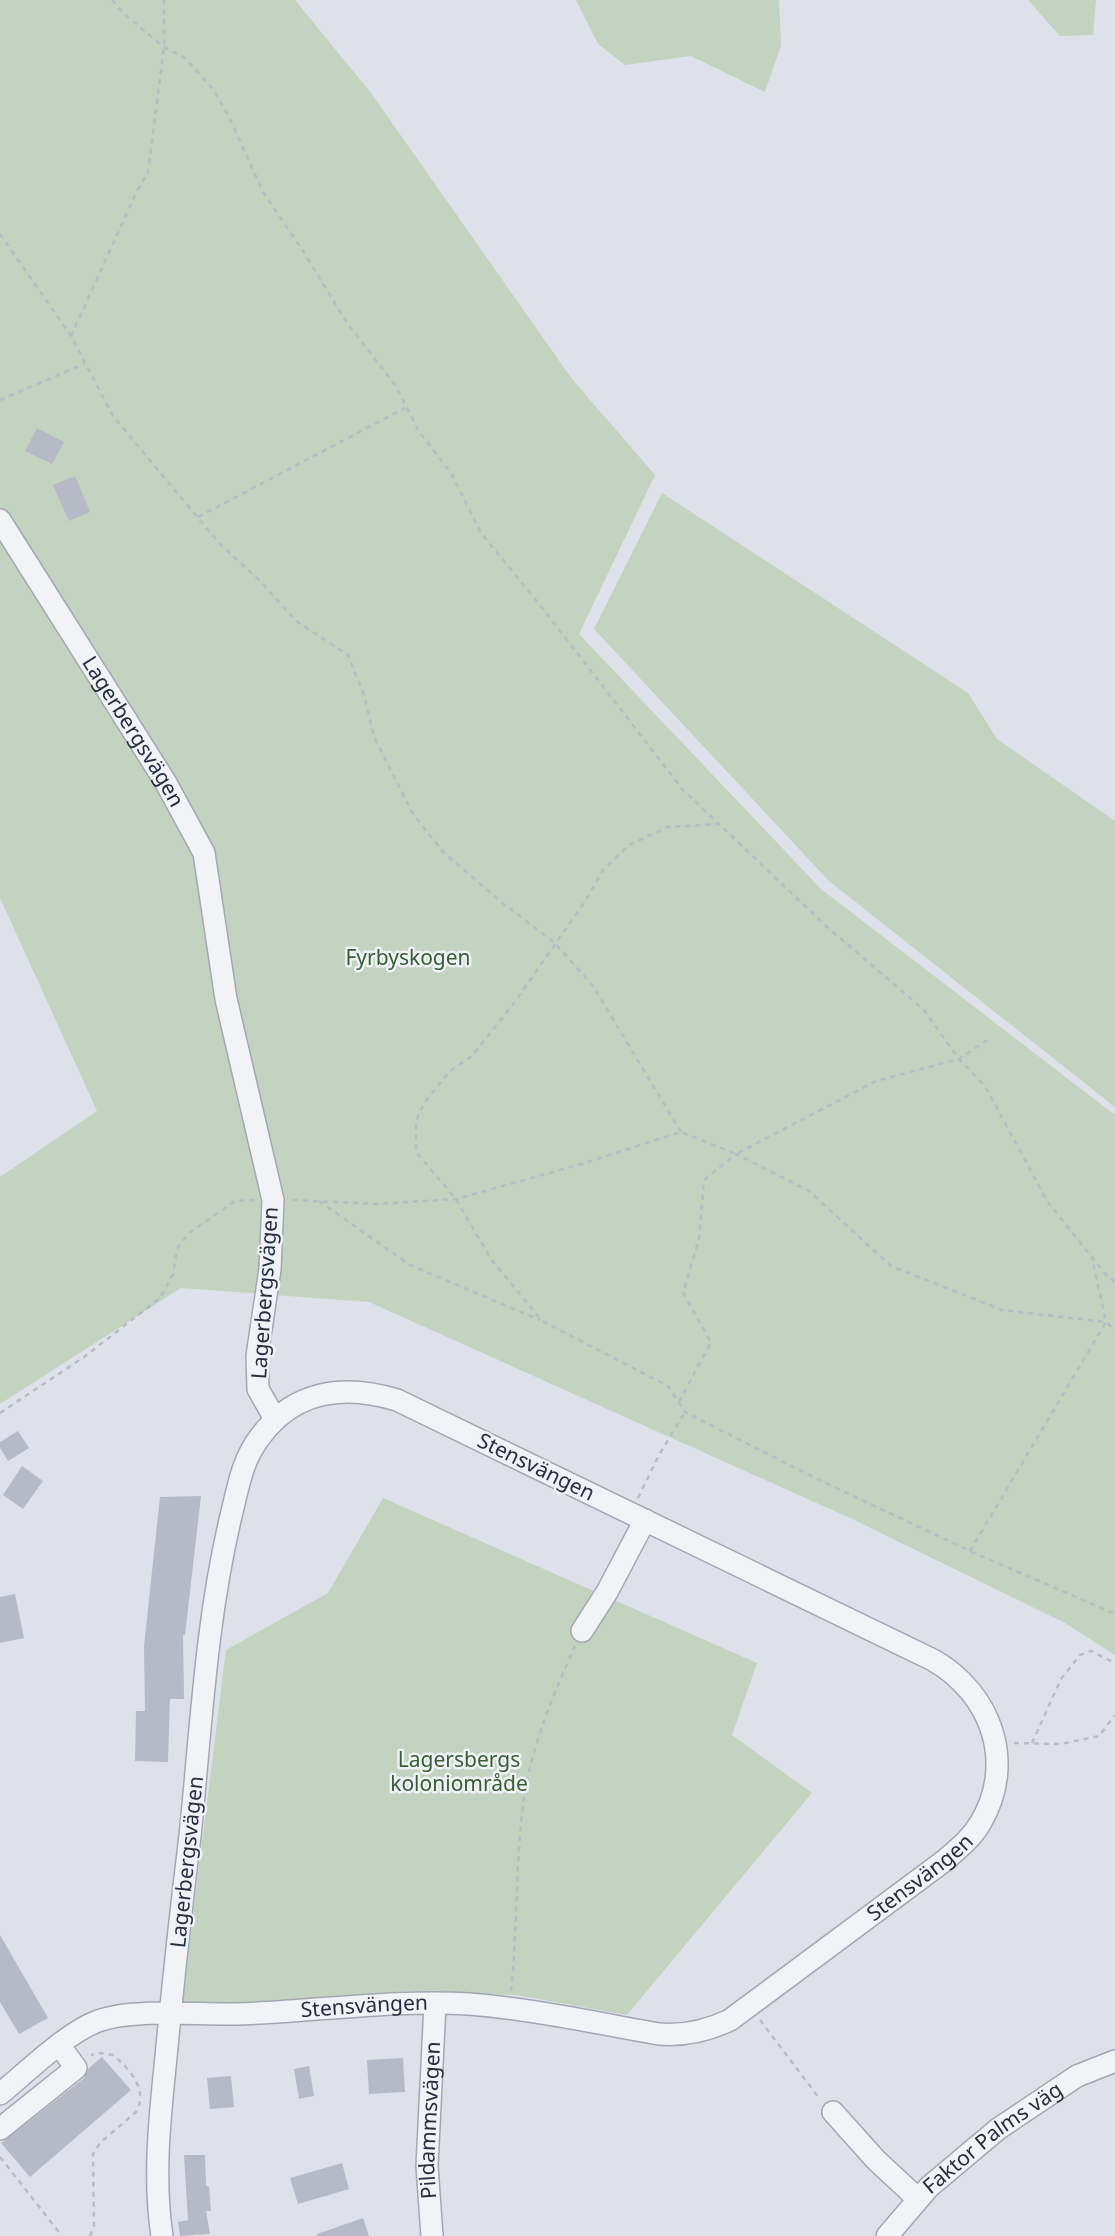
<svg xmlns="http://www.w3.org/2000/svg" width="1115" height="2236" viewBox="0 0 1115 2236" font-family="'Noto Sans',sans-serif">
<style>
.green{fill:#c2d3bf}
.building{fill:#b5bac6}
.lines{fill:none;stroke-linecap:round;stroke-linejoin:round}
.minor-casing{stroke:#a3a7b3;stroke-width:24}
.path{stroke:#b8bcc4;stroke-width:2.5;stroke-dasharray:5 5;stroke-linecap:butt}
.minor{stroke:#f1f3f7;stroke-width:21}
.labels{text-anchor:middle;stroke-width:5;stroke-linejoin:round;paint-order:stroke}
.street-label{font-size:21px;fill:#262d41;stroke:#eef1f6}
.park-label{font-size:21px;fill:#365e32;stroke:#eef1f6}
</style>
<rect width="100%" height="100%" fill="#dee1e9"/>
<g class="green">
<path d="M 0,0 L 295,0 L 371,93 L 572,379 L 655,475 L 579,634 L 821,889 L 1115,1115 L 1115,1655 L 1065,1623 L 850,1518 L 369,1302 L 181,1288 L 0,1404 L 0,1177 L 97,1111 L 0,898 Z"/>
<path d="M 576,0 L 779,0 L 781,45 L 765,92 L 691,56 L 625,65 L 598,44 Z"/>
<path d="M 1028,0 L 1096,0 L 1093,35 L 1060,36 Z"/>
<path d="M 662,493 L 968,693 L 997,739 L 1115,821 L 1115,1107 L 829,881 L 594,629 Z"/>
<path d="M 383,1498 L 757,1663 L 732,1735 L 812,1793 L 627,2015 L 516,1995 L 406,1991 L 243,2004 L 182,2003 L 226,1650 L 328,1593 Z"/>
</g>
<g class="building">
<path d="M 37,428 L 64,442 L 52,464 L 25,451 Z"/>
<path d="M 75,476 L 90,512 L 69,521 L 53,485 Z"/>
<path d="M 18,1431 L 29,1448 L 8,1461 L 0,1448 L 0,1442 Z"/>
<path d="M 22,1466 L 43,1481 L 23,1509 L 3,1495 Z"/>
<path d="M 201,1496 L 185,1635 L 183,1635 L 184,1699 L 170,1699 L 168,1762 L 135,1761 L 136,1711 L 145,1711 L 144,1646 L 160,1497 Z"/>
<path d="M 15,1594 L 24,1638 L 0,1643 L 0,1597 Z"/>
<path d="M 0,1935 L 48,2018 L 19,2034 L 0,2002 Z"/>
<path d="M 102,2057 L 131,2090 L 30,2177 L 1,2143 L 84,2078 L 89,2068 Z"/>
<path d="M 403,2058 L 405,2092 L 369,2094 L 367,2060 Z"/>
<path d="M 309,2066 L 314,2096 L 299,2099 L 294,2069 Z"/>
<path d="M 231,2076 L 234,2107 L 210,2109 L 207,2078 Z"/>
<path d="M 184,2155 L 205,2155 L 206,2186 L 209,2186 L 211,2211 L 206,2211 L 210,2234 L 180,2236 L 178,2222 L 188,2220 Z"/>
<path d="M 342,2163 L 349,2189 L 298,2204 L 290,2178 Z"/>
<path d="M 363,2218 L 369,2236 L 317,2236 L 317,2234 Z"/>
</g>
<g class="lines">
<g class="minor-casing">
<g id="minor">
<path id="s1" d="M 0,520 L 166,783 L 204,853 L 226,999 L 273,1200 L 270,1269 L 257,1356 L 258,1389 L 275,1419"/>
<path d="M 582,1631 L 607,1592 L 645,1520"/>
<path id="s2" d="M 0,2094 C 27,2072 66,2033 98,2021 C 133,2008 197,2015 236,2014 C 313,2012 392,1999 469,2004 C 533,2009 596,2023 659,2034 C 684,2036 707,2031 730,2020 L 944,1861 C 958,1849 972,1838 981,1822 C 1016,1762 991,1693 933,1660 L 397,1400 C 344,1384 294,1390 260,1437 C 242,1460 238,1488 231,1516 C 206,1620 201,1729 190,1836 C 181,1909 173,1983 166,2057 C 160,2116 153,2176 162,2236"/>
<path d="M 833,2112 L 876,2160 L 918,2199"/>
<path d="M 0,2129 L 76,2068 L 60,2046"/>
<path id="s3" d="M 432,2236 L 427,2166 L 435,2004"/>
<path id="s4" d="M 887,2236 L 929,2187 L 998,2129 L 1077,2076 L 1115,2061"/>
</g>
</g>
<g class="path">
<path d="M 112,0 L 123,13 L 164,47 L 185,58 L 213,89 L 230,119 L 263,192 L 303,251 L 347,323 L 396,386 L 418,430 L 451,473 L 481,533 L 540,605 L 683,790 L 719,824"/>
<path d="M 0,234 L 71,336 L 113,416 L 219,543 L 261,582 L 296,621 L 348,655 L 364,695 L 374,737 L 413,814 L 444,853 L 505,905 L 554,942 L 593,986 L 681,1132"/>
<path d="M 71,336 L 137,191 L 148,172 L 164,47 L 164,0"/>
<path d="M 0,400 L 84,364"/>
<path d="M 198,517 L 405,408"/>
<path d="M 293,1200 L 377,1204 L 456,1199 L 578,1165 L 681,1132 L 736,1154 L 876,1081 L 959,1059 L 989,1039"/>
<path d="M 319,1201 L 410,1265 L 540,1320"/>
<path d="M 1115,1282 L 1107,1276 L 1047,1201 L 985,1086 L 959,1059 L 924,1010 L 825,925 L 719,824 L 668,827 L 629,845 L 603,870 L 586,900 L 514,1003 L 472,1056 L 450,1071 L 424,1103 L 416,1121 L 416,1152 L 456,1199 L 491,1259 L 542,1321 L 668,1386 L 685,1412 L 813,1477 L 970,1551 L 1115,1614"/>
<path d="M 679,1402 L 711,1342 L 683,1293 L 699,1239 L 704,1180 L 736,1154 L 809,1191 L 891,1266 L 1002,1310 L 1106,1322 L 1115,1330"/>
<path d="M 0,1413 L 84,1357 L 160,1298 L 173,1274 L 177,1249 L 189,1233 L 235,1201 L 255,1200"/>
<path d="M 638,1498 L 659,1455 L 685,1412"/>
<path d="M 970,1551 L 1106,1322 L 1092,1258"/>
<path d="M 1014,1743 L 1061,1744 L 1099,1736 L 1115,1715"/>
<path d="M 1032,1743 L 1061,1679 L 1080,1655 L 1091,1651 L 1115,1663"/>
<path d="M 511,1991 C 518,1927 515,1862 524,1798 C 532,1745 553,1695 575,1646"/>
<path d="M 760,2020 L 819,2098"/>
<path d="M 0,2157 L 62,2236"/>
<path d="M 90,2236 L 94,2227 L 93,2154 L 100,2143 L 136,2112 C 149,2091 130,2069 113,2055 L 100,2053 L 91,2055"/>
</g>
<use href="#minor" class="minor"/>
</g>
<g class="labels">
<g class="street-label">
<text dy="7" stroke="none"><textPath href="#s1" startOffset="250">Lagerbergsvägen</textPath></text>
<text transform="translate(265 1293) rotate(-86)" y="7">Lagerbergsvägen</text>
<text transform="translate(536 1467) rotate(26)" y="7">Stensvängen</text>
<text transform="translate(187 1862) rotate(-84)" y="7">Lagerbergsvägen</text>
<text dy="7" stroke="none"><textPath href="#s2" startOffset="998">Stensvängen</textPath></text>
<text dy="7" stroke="none"><textPath href="#s2" startOffset="390">Stensvängen</textPath></text>
<text dy="7" stroke="none"><textPath href="#s3" startOffset="116">Pildammsvägen</textPath></text>
<text dy="7" stroke="none"><textPath href="#s4" startOffset="145">Faktor Palms väg</textPath></text>
</g>
<g class="park-label">
<text x="408" y="965">Fyrbyskogen</text>
<text x="459" y="1767">Lagersbergs<tspan x="459" dy="24">koloniområde</tspan></text>
</g>
</g>
</svg>
